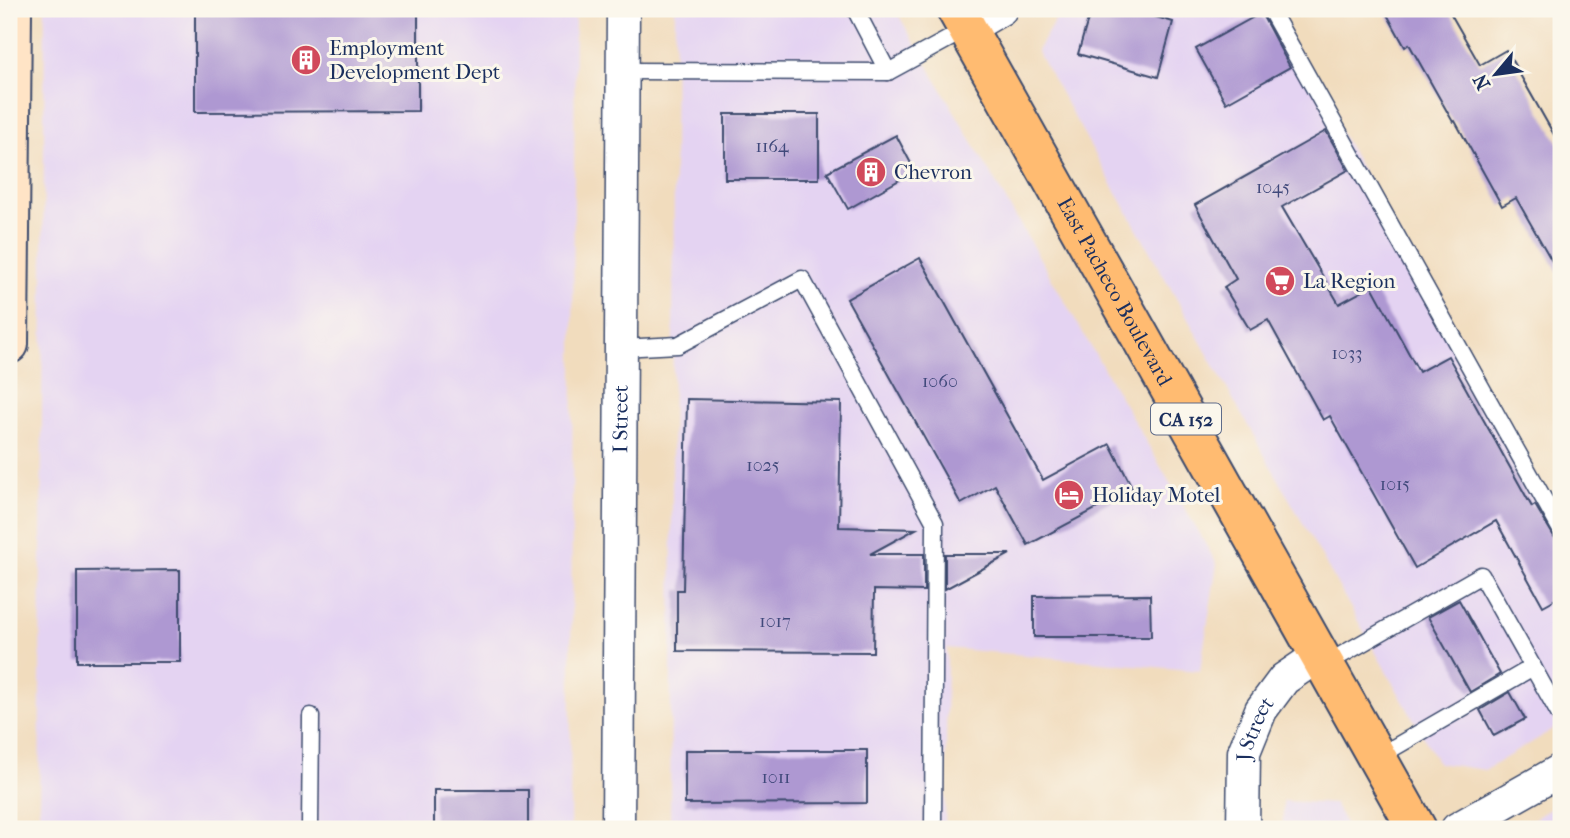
<svg xmlns="http://www.w3.org/2000/svg" width="1570" height="838" viewBox="0 0 1570 838" font-family="'IM FELL French Canon',serif">
<style>
.built{fill:#e4d3f2}
.building{fill:#ae98d2}
.lines{fill:none;stroke-linecap:round;stroke-linejoin:round}
.lane-casing{stroke:#3b496c;stroke-width:19}
.street-casing{stroke:#3b496c;stroke-width:35}
.secondary-casing{stroke:#3b496c;stroke-width:42}
.highway-casing{stroke:#3b496c;stroke-width:42}
.lane{stroke:#fff;stroke-width:16}
.street{stroke:#fff;stroke-width:32}
.secondary{stroke:#ffe4c6;stroke-width:38}
.highway{stroke:#ffbb71;stroke-width:38}
.labels{text-anchor:middle;stroke-width:6;stroke-linejoin:round;paint-order:stroke}
.number-label{font-size:18px;fill:#40497b}
.shield{fill:#fbf7ec;stroke:#5e6b89;stroke-width:2}
.shield-label{font-size:19px;font-weight:bold;fill:#1b2f5e}
.poi-label{font-size:21px;fill:#1b2f5e;stroke:#fbf7ec;text-anchor:start}
.street-label{font-size:21px;fill:#1b2f5e;stroke:#fbf7ec}
</style>
<rect width="100%" height="100%" fill="#fbf7ec"/>
<filter id="ink" filterUnits="userSpaceOnUse"><feTurbulence type="fractalNoise" baseFrequency=".0143" numOctaves="2"/><feDisplacementMap in="SourceGraphic" scale="14" xChannelSelector="R" yChannelSelector="G"/><feConvolveMatrix kernelMatrix="1 2 1 2 8 2 1 2 1" color-interpolation-filters="sRGB"/></filter>
<filter id="wash" filterUnits="userSpaceOnUse"><feTurbulence type="fractalNoise" baseFrequency=".00686" numOctaves="4" result="noise"/><feDisplacementMap in="SourceGraphic" scale="28" xChannelSelector="R" yChannelSelector="G"/><feGaussianBlur stdDeviation="1.57" result="paint"/><feColorMatrix in="noise" values="0 0 0 0 0 0 0 0 0 0 0 0 0 0 0 0 0 1.4 0 .05"/><feComposite in="paint" operator="in"/></filter>
<g filter="url(#wash)">
<rect width="100%" height="100%" fill="#f1dcbd"/>
<g class="built">
<path d="M 45,9 L 575,9 L 570,829 L 39,829 Z"/>
<path d="M 675,9 L 895,9 L 1217,564 L 1200,671 L 947,648 L 945,829 L 670,829 Z"/>
<path d="M 1074,9 L 1271,9 L 1561,523 L 1561,725 L 1485,770 L 1438,763 L 1037,51 L 1055,20 Z"/>
<path d="M 1283,801 L 1334,804 L 1348,829 L 1283,829 Z"/>
<path d="M 1561,802 L 1561,829 L 1527,829 L 1529,822 Z"/>
</g>
<g id="blocks">
<g class="building">
<path d="M 195,9 L 418,9 L 418,111 L 195,112 Z"/>
<path d="M 1091,9 L 1129,9 L 1173,22 L 1158,77 L 1078,54 Z"/>
<path d="M 1384,9 L 1448,9 L 1480,65 L 1506,50 L 1561,147 L 1561,277 L 1516,198 L 1502,206 L 1455,121 L 1453,122 L 1409,44 L 1405,47 Z"/>
<path d="M 1261,13 L 1290,67 L 1226,103 L 1196,49 Z"/>
<rect x="725" y="114" width="94" height="65"/>
<path d="M 1326,131 L 1348,170 L 1282,207 L 1339,304 L 1372,286 L 1419,372 L 1448,356 L 1532,507 L 1535,505 L 1561,548 L 1561,596 L 1543,606 L 1496,521 L 1415,568 L 1330,416 L 1323,420 L 1268,320 L 1250,330 L 1224,287 L 1236,279 L 1195,205 Z"/>
<path d="M 896,135 L 915,171 L 848,209 L 827,172 Z"/>
<path d="M 920,258 L 1043,480 L 1110,444 L 1133,489 L 1028,545 L 995,485 L 961,504 L 847,299 Z"/>
<path d="M 687,399 L 841,402 L 839,527 L 916,529 L 870,554 L 924,554 L 924,591 L 874,590 L 873,652 L 677,651 L 677,590 L 683,590 Z"/>
<path d="M 945,554 L 1010,554 L 945,589 Z"/>
<path d="M 180,570 L 180,662 L 77,662 L 77,571 Z"/>
<path d="M 1150,595 L 1151,637 L 1034,637 L 1034,596 Z"/>
<path d="M 1459,600 L 1500,674 L 1470,692 L 1428,617 Z"/>
<path d="M 1510,692 L 1525,719 L 1494,736 L 1480,710 Z"/>
<path d="M 685,750 L 867,750 L 867,803 L 685,804 Z"/>
<rect x="434" y="790" width="94" height="39"/>
</g>
</g>
</g>
<g filter="url(#ink)">
<use href="#blocks" fill-opacity="0" stroke="#3b496c" stroke-width="2"/>
<g class="lines">
<g class="lane-casing">
<g id="lane">
<path d="M 855,9 L 888,72"/>
<path d="M 1270,9 L 1561,530"/>
<path d="M 623,71 L 888,72 L 967,29"/>
<path d="M 621,348 L 678,345 L 802,279 L 935,523 L 933,829"/>
<path d="M 1324,665 L 1481,575 L 1561,717"/>
<path d="M 1376,758 L 1533,667"/>
<path d="M 310,829 L 311,716"/>
</g>
</g>
<g class="street-casing">
<g id="street">
<path d="M 967,29 L 1001,9"/>
<path id="s1" d="M 618,829 L 623,9"/>
<path id="s2" d="M 1243,829 L 1244,752 L 1261,710 L 1284,679 L 1318,656"/>
<path d="M 1457,829 L 1561,770"/>
</g>
</g>
<g class="secondary-casing">
<path id="secondary" d="M 9,344 L 12,9"/>
</g>
<g class="highway-casing">
<g id="highway">
<path id="s3" d="M 956,9 L 1417,829"/>
</g>
</g>
<use href="#lane" class="lane"/>
<use href="#street" class="street"/>
<use href="#secondary" class="secondary"/>
<use href="#highway" class="highway"/>
</g>
</g>
<defs>
<g id="building-disc" transform="scale(1.575)"><circle r="9.5" fill="#d1495b" stroke="#fbf7ec"/><path d="M-4-6H4V6H1V3H-1V6H-4ZM-2.5-4.3h1.7v1.8h-1.7ZM.8-4.3h1.7v1.8H.8ZM-2.5-1h1.7V.8h-1.7ZM.8-1h1.7V.8H.8Z" fill="#fff"/></g>
<g id="supermarket-disc" transform="scale(1.575)"><circle r="9.5" fill="#d1495b" stroke="#fbf7ec"/><path d="M-6-5.5h2.5l.6 2H6L4.5 2H-2.5L-4.4-4H-6ZM-1.5 3.2a1.3 1.3 0 1 0 .1 0ZM3 3.2a1.3 1.3 0 1 0 .1 0Z" fill="#fff"/></g>
<g id="hotel-disc" transform="scale(1.575)"><circle r="9.5" fill="#d1495b" stroke="#fbf7ec"/><path d="M-6-4.5h1.5V1H6V5H4.5V3h-9V5H-6ZM-4 0a1.8 1.8 0 1 1 3.6 0ZM.5 0V-2.5h3Q6-2.5 6 0Z" fill="#fff"/></g>
</defs>
<g fill-rule="evenodd">
<use href="#building-disc" x="306" y="60"/>
<use href="#building-disc" x="871" y="172"/>
<use href="#supermarket-disc" x="1280" y="281"/>
<use href="#hotel-disc" x="1069" y="495"/>
</g>
<g class="labels">
<g class="number-label">
<text x="772" y="152">1164</text>
<text x="1273" y="193">1045</text>
<text x="1347" y="359">1033</text>
<text x="940" y="387">1060</text>
<text x="763" y="471">1025</text>
<text x="1395" y="490">1015</text>
<text x="775" y="627">1017</text>
<text x="776" y="783">1011</text>
</g>
<rect class="shield" x="1151" y="403.5" width="70" height="31" rx="5"/>
<g class="shield-label">
<text x="1186" y="426">CA 152</text>
</g>
<g class="poi-label">
<text x="329" y="55">Employment<tspan x="329" dy="24">Development Dept</tspan></text>
<text x="894" y="179">Chevron</text>
<text x="1303" y="288">La Region</text>
<text x="1092" y="502">Holiday Motel</text>
</g>
<g class="street-label">
<text dy="7" stroke="none"><textPath href="#s3" startOffset="324">East Pacheco Boulevard</textPath></text>
<text dy="7" stroke="none"><textPath href="#s1" startOffset="410">I Street</textPath></text>
<text dy="7" stroke="none"><textPath href="#s2" startOffset="102">J Street</textPath></text>
</g>
</g>
<rect width="1570" height="838" fill="none" stroke="#fbf7ec" stroke-width="35"/>
<g transform="translate(1496 74) rotate(241)" stroke="#fbf7ec" stroke-width="5" paint-order="stroke">
<path d="M0-5L12 26L0 18L-12 26Z" fill="#1b2f5e"/>
<text y="-10" font-size="19" font-weight="bold" text-anchor="middle" fill="#1b2f5e">N</text>
</g>
</svg>
